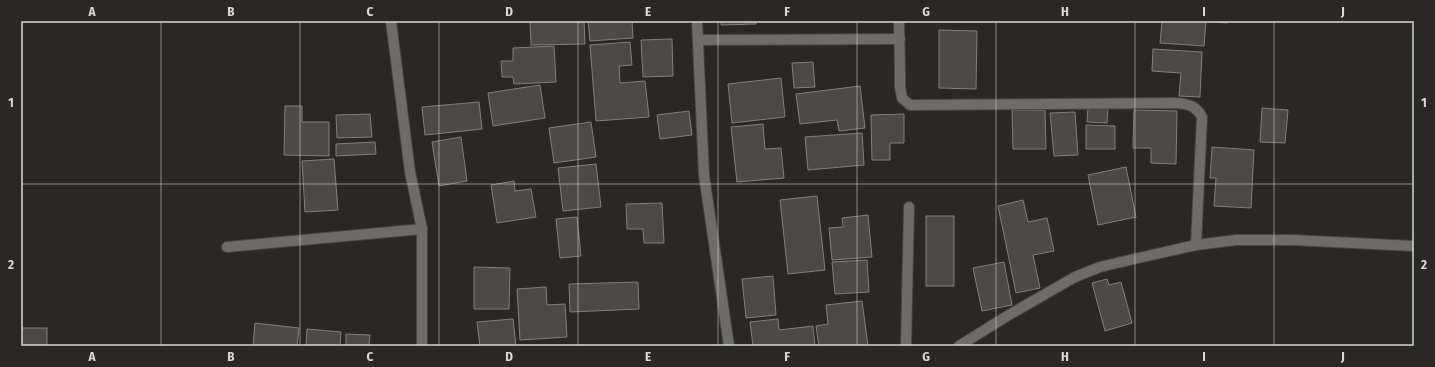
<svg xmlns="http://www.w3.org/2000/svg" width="1435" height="367" viewBox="0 0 1435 367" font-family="'Fira Sans Condensed',sans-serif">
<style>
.building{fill:#4d4943;stroke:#847f7a}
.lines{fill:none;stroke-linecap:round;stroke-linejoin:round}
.minor-casing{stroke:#464540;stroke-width:12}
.minor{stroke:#6d6c66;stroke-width:10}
.grid{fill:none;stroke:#d9d8d5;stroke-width:1;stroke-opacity:0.55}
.neatline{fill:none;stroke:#d9d8d5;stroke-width:1.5}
.grid-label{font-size:13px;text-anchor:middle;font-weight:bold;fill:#d9d8d5}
</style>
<rect width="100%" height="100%" fill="#2a2823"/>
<g class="building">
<path d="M 530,21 L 584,21 L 585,44 L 531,45 Z"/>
<path d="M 588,21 L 632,21 L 633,38 L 590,41 Z"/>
<path d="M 721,21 L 756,21 L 756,24 L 721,25 Z"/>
<path d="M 1162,21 L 1206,21 L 1204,46 L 1160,43 Z"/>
<path d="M 1206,21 L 1227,21 L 1227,23 Z"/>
<path d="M 939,30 L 977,31 L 976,89 L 939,88 Z"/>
<path d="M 672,39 L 673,76 L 643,77 L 641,40 Z"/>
<path d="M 630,42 L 632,65 L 619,66 L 620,83 L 645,81 L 649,117 L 596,121 L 590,45 Z"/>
<path d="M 554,46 L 556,82 L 514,84 L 513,77 L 502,77 L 501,61 L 513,61 L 513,48 Z"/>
<path d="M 1153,49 L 1202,52 L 1200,97 L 1179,96 L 1181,73 L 1152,71 Z"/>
<path d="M 813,62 L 815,87 L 794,88 L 792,63 Z"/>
<path d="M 781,78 L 785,117 L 732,123 L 728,84 Z"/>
<path d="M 540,85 L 545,118 L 493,126 L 488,93 Z"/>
<path d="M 860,86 L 865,128 L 839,131 L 837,120 L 800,124 L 796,94 Z"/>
<path d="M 479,102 L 482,129 L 425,135 L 422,107 Z"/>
<path d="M 285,106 L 302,106 L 302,122 L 329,122 L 329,156 L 284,155 Z"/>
<path d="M 1088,107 L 1108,108 L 1107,123 L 1087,122 Z"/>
<path d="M 1262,108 L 1288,110 L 1285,143 L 1260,142 Z"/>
<path d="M 1012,110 L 1045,110 L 1046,149 L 1013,149 Z"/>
<path d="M 1134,110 L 1177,111 L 1176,164 L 1151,163 L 1151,148 L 1133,148 Z"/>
<path d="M 689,111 L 692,135 L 660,139 L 657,115 Z"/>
<path d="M 1075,112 L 1078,155 L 1054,156 L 1050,113 Z"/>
<path d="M 370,114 L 372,137 L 337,138 L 336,115 Z"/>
<path d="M 904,114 L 904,143 L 890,143 L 890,160 L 872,160 L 871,115 Z"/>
<path d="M 591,122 L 596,157 L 554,163 L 549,128 Z"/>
<path d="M 763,124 L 765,149 L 781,148 L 784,178 L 737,182 L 731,127 Z"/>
<path d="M 1086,125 L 1115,126 L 1115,149 L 1086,149 Z"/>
<path d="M 862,133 L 864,165 L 808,170 L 805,137 Z"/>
<path d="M 461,137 L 467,181 L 439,186 L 432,142 Z"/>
<path d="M 375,142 L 376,154 L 336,156 L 336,144 Z"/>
<path d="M 1212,147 L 1254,150 L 1251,208 L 1214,206 L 1216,178 L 1210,178 Z"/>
<path d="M 334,159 L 338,210 L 305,212 L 302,161 Z"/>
<path d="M 596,164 L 601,207 L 563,211 L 558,168 Z"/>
<path d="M 1126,167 L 1136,217 L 1098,225 L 1088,175 Z"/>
<path d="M 514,181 L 515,191 L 531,189 L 536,217 L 497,223 L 491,185 Z"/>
<path d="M 817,196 L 825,270 L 788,274 L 780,200 Z"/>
<path d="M 1023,200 L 1028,222 L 1047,218 L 1054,251 L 1033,255 L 1040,288 L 1016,293 L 998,206 Z"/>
<path d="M 662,203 L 664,243 L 644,243 L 643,229 L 627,229 L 626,204 Z"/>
<path d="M 868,215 L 872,257 L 832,260 L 829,228 L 843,227 L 842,218 Z"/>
<rect x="926" y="216" width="28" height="70"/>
<path d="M 577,217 L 581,256 L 560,258 L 556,219 Z"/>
<path d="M 867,260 L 869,292 L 835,294 L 832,262 Z"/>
<path d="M 1004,262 L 1012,305 L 982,311 L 973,268 Z"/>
<path d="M 474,267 L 510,268 L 509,309 L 474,309 Z"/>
<path d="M 773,276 L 776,315 L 746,318 L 742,279 Z"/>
<path d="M 1107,279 L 1109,285 L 1121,282 L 1132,323 L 1105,331 L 1092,283 Z"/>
<path d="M 638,282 L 639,309 L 570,312 L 569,284 Z"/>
<path d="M 546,287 L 547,305 L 565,304 L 567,337 L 520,340 L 517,289 Z"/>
<path d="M 862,301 L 868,346 L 819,346 L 816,326 L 828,324 L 826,305 Z"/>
<path d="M 513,319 L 516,346 L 480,346 L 477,322 Z"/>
<path d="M 778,319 L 779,330 L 813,326 L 815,346 L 753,346 L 750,322 Z"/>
<path d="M 255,323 L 299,328 L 297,346 L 253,346 Z"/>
<rect x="21" y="328" width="26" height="18"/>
<path d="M 307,329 L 341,332 L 340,346 L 306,346 Z"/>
<path d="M 346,334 L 370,335 L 369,346 L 346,346 Z"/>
</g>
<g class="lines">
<g class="minor-casing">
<g id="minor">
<path d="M 391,21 L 410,172 L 422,229 L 422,346"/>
<path d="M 697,21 L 704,175 L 729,346"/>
<path d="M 899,21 L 900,71 L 900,87 L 902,98 L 910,105 L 1176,103 C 1189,104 1196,106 1202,117 L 1196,245"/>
<path d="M 698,40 L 900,39"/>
<path d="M 227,247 L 422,229"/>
<path d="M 906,346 L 909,207"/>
<path d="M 959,346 L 1007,316 L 1075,277 L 1100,267 L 1134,259 L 1196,245 L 1236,240 L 1293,240 L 1414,246"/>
</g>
</g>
<use href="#minor" class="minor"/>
</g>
<path class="grid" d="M 161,21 L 161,346M 300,21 L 300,346M 439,21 L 439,346M 578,21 L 578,346M 718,21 L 718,346M 857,21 L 857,346M 996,21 L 996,346M 1135,21 L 1135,346M 1274,21 L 1274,346M 21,184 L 1414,184"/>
<rect width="1435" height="367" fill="none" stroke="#2a2823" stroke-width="44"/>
<rect x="22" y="22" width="1391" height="323" class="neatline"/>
<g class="grid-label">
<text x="92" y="16">A</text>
<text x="231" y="16">B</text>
<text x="370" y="16">C</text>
<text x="509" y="16">D</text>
<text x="648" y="16">E</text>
<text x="787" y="16">F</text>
<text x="926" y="16">G</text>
<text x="1065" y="16">H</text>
<text x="1204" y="16">I</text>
<text x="1343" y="16">J</text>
<text x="11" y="107">1</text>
<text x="1424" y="107">1</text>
<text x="11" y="269">2</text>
<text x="1424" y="269">2</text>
<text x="92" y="361">A</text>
<text x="231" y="361">B</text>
<text x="370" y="361">C</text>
<text x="509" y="361">D</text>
<text x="648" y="361">E</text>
<text x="787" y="361">F</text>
<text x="926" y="361">G</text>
<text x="1065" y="361">H</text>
<text x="1204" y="361">I</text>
<text x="1343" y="361">J</text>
</g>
</svg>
